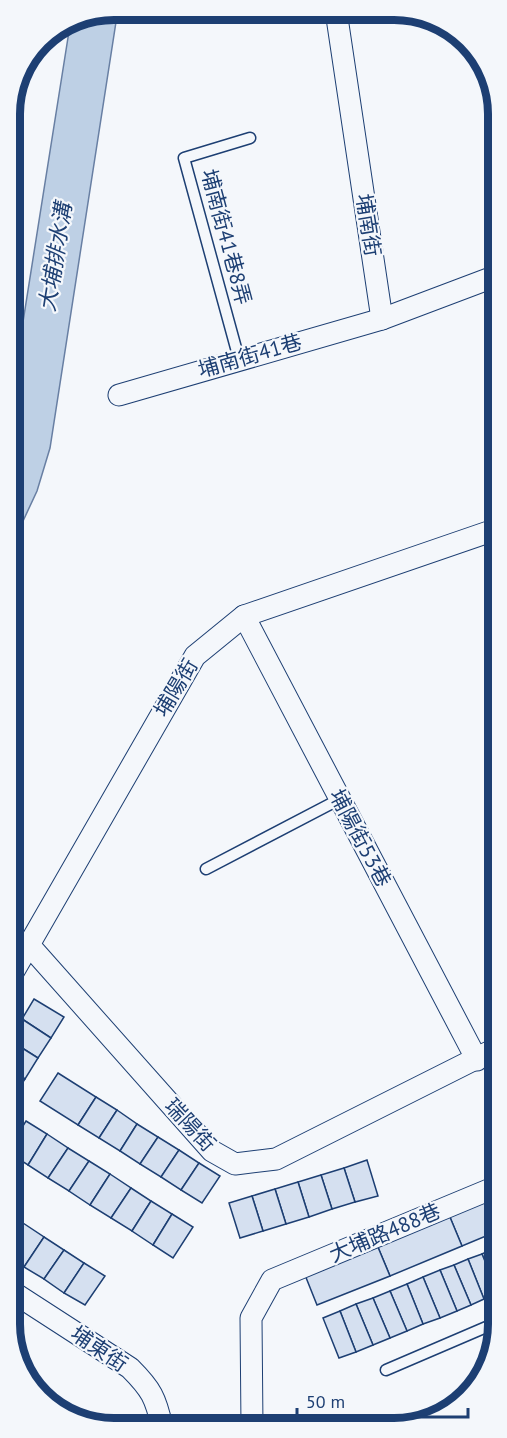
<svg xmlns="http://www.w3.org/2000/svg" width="507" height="1438" viewBox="0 0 507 1438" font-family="'PT Sans','Noto Sans TC',sans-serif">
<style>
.water{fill:#bed0e5;stroke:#687fa3;stroke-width:1.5}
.building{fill:#d5e0f0;stroke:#1d3f73;stroke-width:1.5}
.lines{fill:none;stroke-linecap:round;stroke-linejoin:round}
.service-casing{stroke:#1d3f73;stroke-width:13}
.minor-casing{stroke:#1d3f73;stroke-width:23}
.service{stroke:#f4f7fb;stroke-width:10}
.minor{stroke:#f4f7fb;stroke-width:21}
.labels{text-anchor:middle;stroke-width:4.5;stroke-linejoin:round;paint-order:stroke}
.street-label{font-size:21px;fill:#1d3f73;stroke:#f4f7fb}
.water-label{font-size:22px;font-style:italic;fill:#1d3f73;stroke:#f4f7fb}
.rim{fill:none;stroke:#1d3f73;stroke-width:8}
</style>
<rect width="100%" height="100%" fill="#f4f7fb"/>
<path class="water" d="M 113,9 L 118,9 L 50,448 L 37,491 L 10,549 L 10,404 L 70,25 Z"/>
<g class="building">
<path d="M 34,999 L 64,1017 L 51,1038 L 22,1019 Z"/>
<path d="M 22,1019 L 51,1038 L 38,1058 L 11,1041 Z"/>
<path d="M 11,1041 L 38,1058 L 25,1079 L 11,1070 Z"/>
<path d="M 11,1070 L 25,1079 L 12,1099 L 11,1098 Z"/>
<path d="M 58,1073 L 96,1097 L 78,1125 L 40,1101 Z"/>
<path d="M 96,1097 L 117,1110 L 99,1138 L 78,1125 Z"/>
<path d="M 117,1110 L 137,1124 L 120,1151 L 99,1138 Z"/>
<path d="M 26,1121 L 47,1134 L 28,1165 L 11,1154 L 11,1145 Z"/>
<path d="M 137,1124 L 158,1137 L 140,1164 L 120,1151 Z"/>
<path d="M 47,1134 L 68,1148 L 48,1178 L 28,1165 Z"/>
<path d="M 158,1137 L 179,1150 L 161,1177 L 140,1164 Z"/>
<path d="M 68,1148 L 89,1161 L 69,1191 L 48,1178 Z"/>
<path d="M 179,1150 L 199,1163 L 181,1190 L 161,1177 Z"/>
<path d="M 367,1160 L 378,1196 L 355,1202 L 344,1168 Z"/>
<path d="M 89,1161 L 110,1174 L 90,1205 L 69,1191 Z"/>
<path d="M 199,1163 L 220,1176 L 202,1203 L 181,1190 Z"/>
<path d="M 344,1168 L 355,1202 L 332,1209 L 321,1175 Z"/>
<path d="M 110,1174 L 131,1188 L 111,1218 L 90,1205 Z"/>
<path d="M 321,1175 L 332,1209 L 309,1217 L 298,1182 Z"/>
<path d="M 298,1182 L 309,1217 L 286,1224 L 275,1189 Z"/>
<path d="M 131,1188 L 151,1201 L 132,1231 L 111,1218 Z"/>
<path d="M 275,1189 L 286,1224 L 263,1231 L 252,1196 Z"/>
<path d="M 498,1190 L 498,1231 L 462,1246 L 447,1210 Z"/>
<path d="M 252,1196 L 263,1231 L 240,1238 L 229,1203 Z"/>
<path d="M 151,1201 L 172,1214 L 153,1245 L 132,1231 Z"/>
<path d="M 447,1210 L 462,1246 L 390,1276 L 375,1240 Z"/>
<path d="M 172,1214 L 193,1227 L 173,1258 L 153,1245 Z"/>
<path d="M 11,1215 L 23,1223 L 11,1243 Z"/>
<path d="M 23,1223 L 44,1237 L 24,1267 L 11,1258 L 11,1243 Z"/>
<path d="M 44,1237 L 64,1250 L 44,1279 L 24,1267 Z"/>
<path d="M 375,1240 L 390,1276 L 317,1305 L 303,1270 Z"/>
<path d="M 495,1248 L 498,1254 L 498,1293 L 482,1254 Z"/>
<path d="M 64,1250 L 84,1263 L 64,1293 L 44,1279 Z"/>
<path d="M 482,1254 L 498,1293 L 484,1299 L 468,1259 Z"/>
<path d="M 468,1259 L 484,1299 L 471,1305 L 454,1265 Z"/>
<path d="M 84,1263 L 105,1276 L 85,1305 L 64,1293 Z"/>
<path d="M 454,1265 L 471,1305 L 457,1311 L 440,1270 Z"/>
<path d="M 440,1270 L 457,1311 L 440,1318 L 423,1277 Z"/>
<path d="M 423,1277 L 440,1318 L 423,1324 L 407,1284 Z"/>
<path d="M 407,1284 L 423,1324 L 407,1331 L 390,1291 Z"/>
<path d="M 390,1291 L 407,1331 L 390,1338 L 373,1298 Z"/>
<path d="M 373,1298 L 390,1338 L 373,1345 L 356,1304 Z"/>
<path d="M 356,1304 L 373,1345 L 356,1352 L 340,1311 Z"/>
<path d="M 340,1311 L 356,1352 L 339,1358 L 323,1318 Z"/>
</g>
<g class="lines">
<g class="service-casing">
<g id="service">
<path d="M 239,359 L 184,158 L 250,138"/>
<path d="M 206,869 L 340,799"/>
<path d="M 386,1370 L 498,1322"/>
</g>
</g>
<g class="minor-casing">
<g id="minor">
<path d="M 336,11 L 382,319"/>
<path d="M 119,395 L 382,319 L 496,276"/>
<path d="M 244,616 L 477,1060"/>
<path d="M 29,945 L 212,1151 L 235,1164 L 276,1159 L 497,1048"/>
<path d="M 11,976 L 195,656 L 244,616 L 497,529"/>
<path d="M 11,1291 L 130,1368 C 151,1389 156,1398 162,1427"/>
<path d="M 252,1427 L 251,1318 L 272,1280 L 498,1186"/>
</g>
</g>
<use href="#service" class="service"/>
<use href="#minor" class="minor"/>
</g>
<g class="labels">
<g class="street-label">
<text transform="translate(368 225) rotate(81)" y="7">埔南街</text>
<text transform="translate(226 237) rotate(75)" y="7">埔南街41巷8弄</text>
<text transform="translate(250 356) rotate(-16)" y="7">埔南街41巷</text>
<text transform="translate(176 688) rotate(-59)" y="7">埔陽街</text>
<text transform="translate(360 838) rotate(62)" y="7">埔陽街53巷</text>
<text transform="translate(190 1125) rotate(47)" y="7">瑞陽街</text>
<text transform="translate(385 1233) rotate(-23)" y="7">大埔路488巷</text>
<text transform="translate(99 1349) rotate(34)" y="7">埔東街</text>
</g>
<g class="water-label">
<text transform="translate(55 257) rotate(-81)" y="8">大埔排水溝</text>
</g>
</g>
<path d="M0 0H507V1438H0ZM114 20H394A94 94 0 0 1 488 114V1324A94 94 0 0 1 394 1418H114A94 94 0 0 1 20 1324V114A94 94 0 0 1 114 20Z" fill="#f4f7fb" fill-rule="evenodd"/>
<path class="rim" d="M114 20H394A94 94 0 0 1 488 114V1324A94 94 0 0 1 394 1418H114A94 94 0 0 1 20 1324V114A94 94 0 0 1 114 20Z"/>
<path d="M297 1408v9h171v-9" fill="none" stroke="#1d3f73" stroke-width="3"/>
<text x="306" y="1408" font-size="18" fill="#1d3f73" stroke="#f4f7fb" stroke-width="4.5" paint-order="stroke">50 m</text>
</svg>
